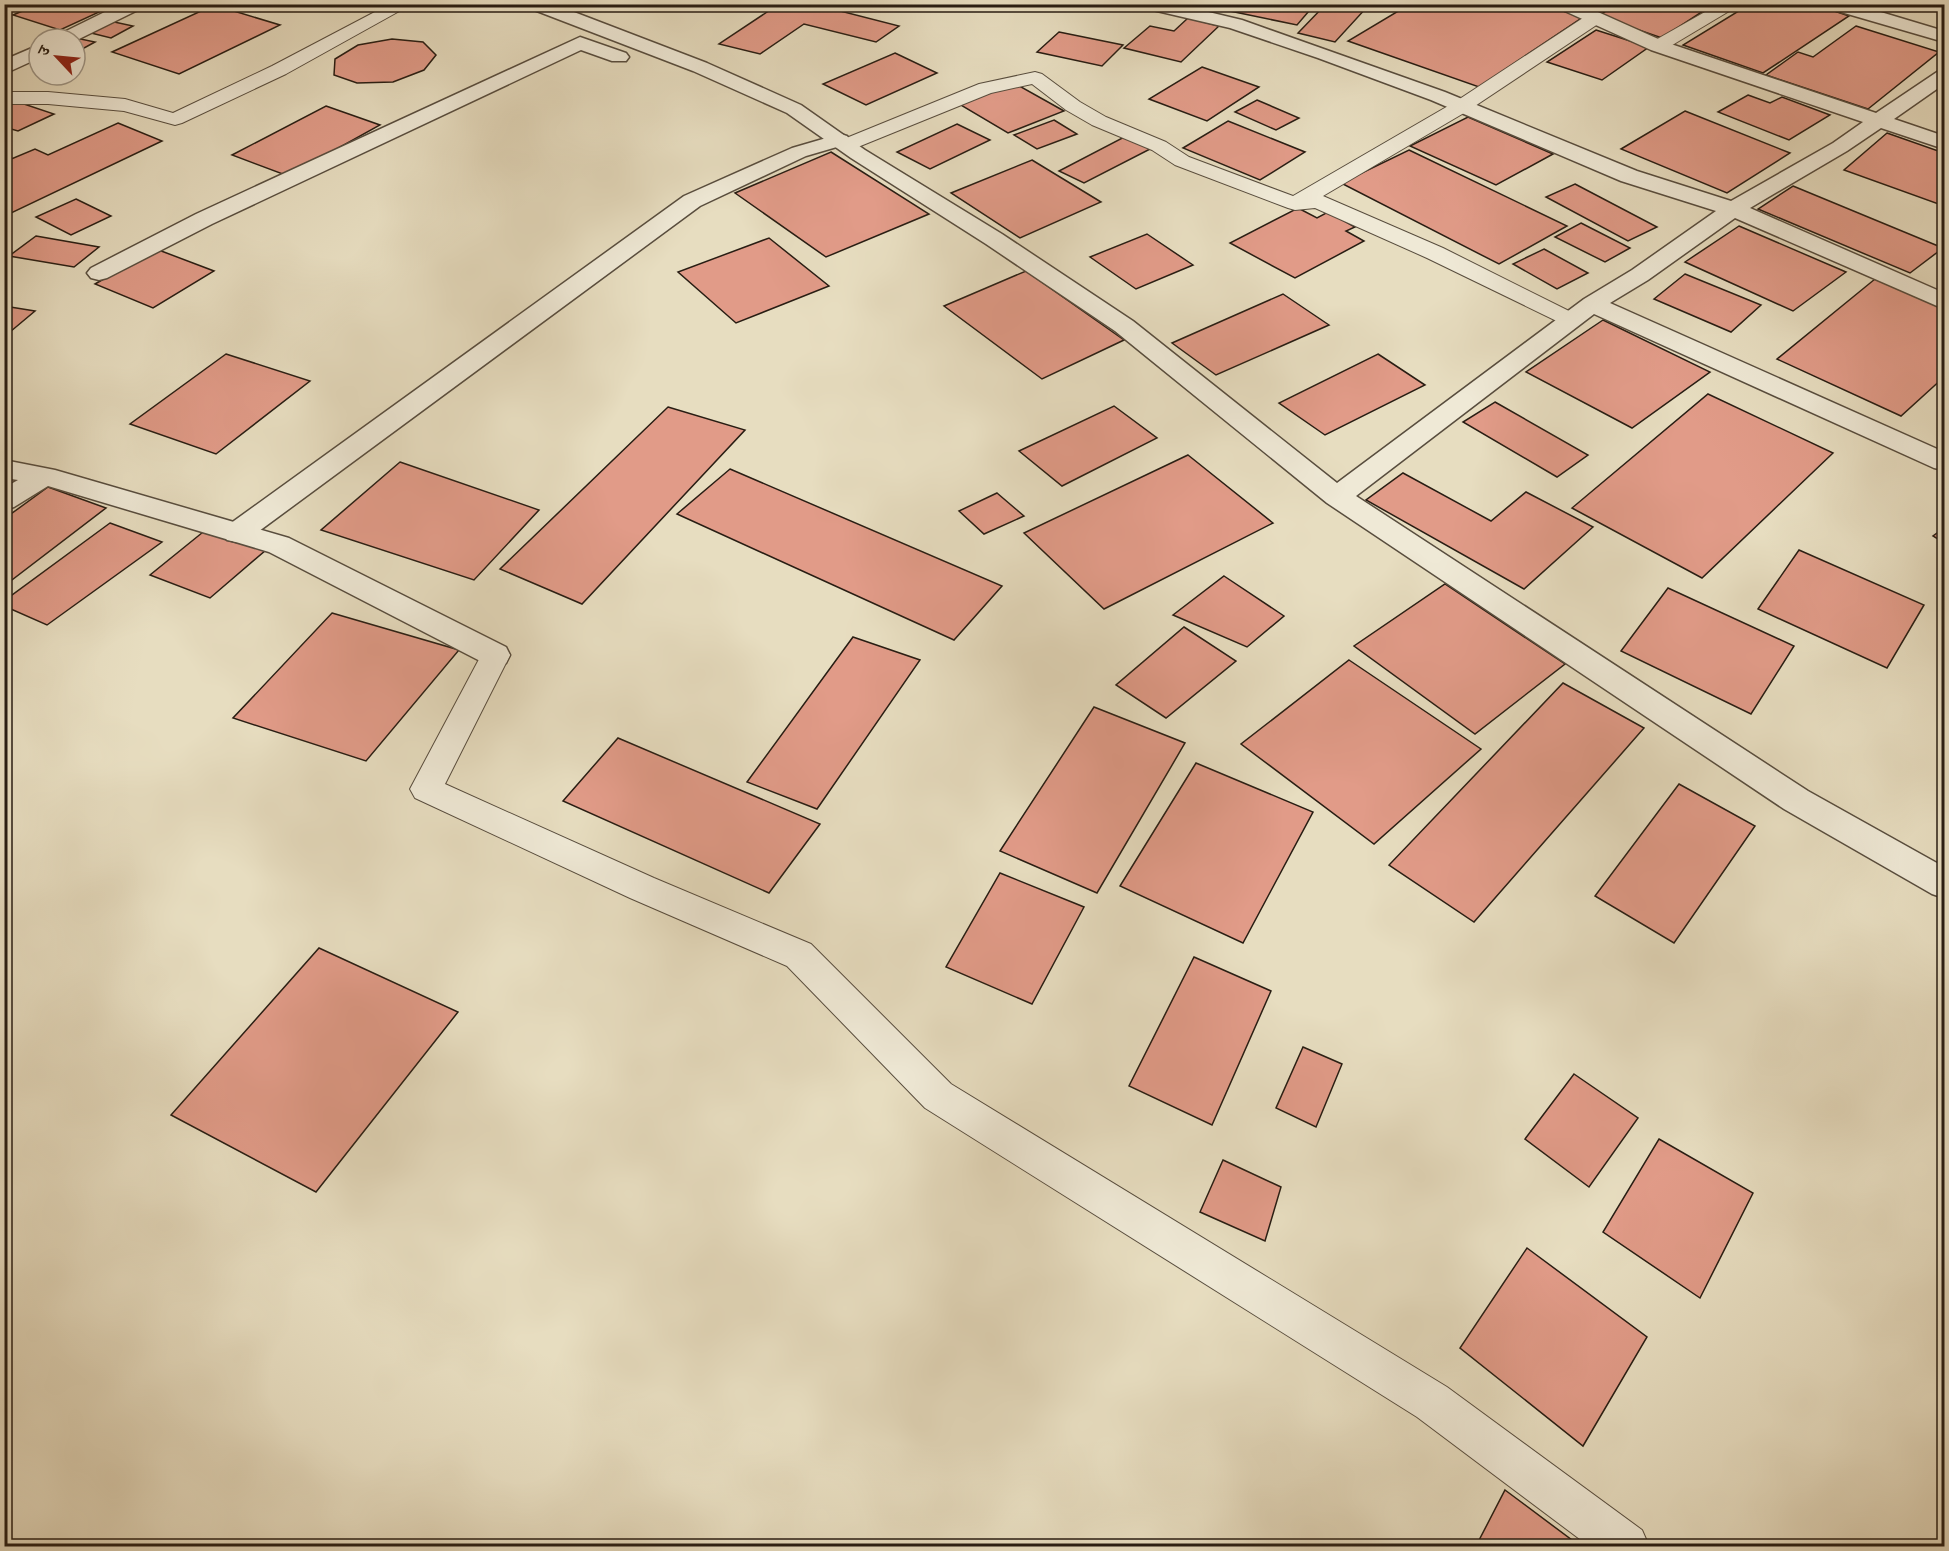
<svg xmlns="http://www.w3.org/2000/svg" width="1949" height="1551" viewBox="0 0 1949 1551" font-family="'Libre Caslon Text','Noto Serif Devanagari',serif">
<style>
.building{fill:#e19b88;stroke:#281d13;stroke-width:1.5}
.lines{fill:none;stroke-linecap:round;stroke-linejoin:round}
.service-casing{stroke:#584d3e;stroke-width:2}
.minor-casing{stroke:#584d3e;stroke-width:3}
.tertiary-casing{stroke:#584d3e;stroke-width:3}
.service{fill:#efe9d6;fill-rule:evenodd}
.minor{fill:#efe9d6;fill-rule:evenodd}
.tertiary{fill:#efe9d6;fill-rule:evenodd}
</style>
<rect width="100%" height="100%" fill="#e7ddc0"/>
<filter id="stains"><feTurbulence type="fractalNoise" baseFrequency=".00333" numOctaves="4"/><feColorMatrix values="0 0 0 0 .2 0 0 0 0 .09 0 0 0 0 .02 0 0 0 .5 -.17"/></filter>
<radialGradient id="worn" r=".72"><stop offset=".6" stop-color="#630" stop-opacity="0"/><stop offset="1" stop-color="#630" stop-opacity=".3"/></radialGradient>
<g class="building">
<path d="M 39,4 L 100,4 L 110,7 L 60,30 L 13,15 Z"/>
<path d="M 779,4 L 813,4 L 899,26 L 876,42 L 804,24 L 760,54 L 719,44 Z"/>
<path d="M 1231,4 L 1315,4 L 1297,25 L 1225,10 Z"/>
<path d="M 1326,4 L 1361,4 L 1368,6 L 1335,42 L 1298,33 Z"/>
<path d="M 1410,4 L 1540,4 L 1583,17 L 1479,87 L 1348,41 Z"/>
<path d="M 1617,4 L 1714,4 L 1662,38 L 1598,16 Z"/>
<path d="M 1750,4 L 1814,4 L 1849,16 L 1763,73 L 1683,45 Z"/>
<path d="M 214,5 L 280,25 L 179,74 L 112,52 Z"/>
<path d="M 1188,18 L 1219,26 L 1181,62 L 1124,48 L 1150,26 L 1174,31 Z"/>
<path d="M 105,20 L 133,26 L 111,38 L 83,31 Z"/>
<path d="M 1856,26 L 1939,52 L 1868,109 L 1766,75 L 1798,52 L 1813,57 Z"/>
<path d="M 1596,30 L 1649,47 L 1602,80 L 1547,62 Z"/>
<path d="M 1059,32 L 1123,45 L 1102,66 L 1037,52 Z"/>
<path d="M 71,37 L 95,42 L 75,53 L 75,39 L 66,39 Z"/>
<path d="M 392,39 L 423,42 L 436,55 L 424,70 L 393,82 L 357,83 L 334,75 L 335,59 L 358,45 Z"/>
<path d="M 895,53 L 937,73 L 866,105 L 823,84 Z"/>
<path d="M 1202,67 L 1259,87 L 1207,121 L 1149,99 Z"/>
<path d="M 1014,83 L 1064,111 L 1008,133 L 959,104 Z"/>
<path d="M 1748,95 L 1770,103 L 1782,97 L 1830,115 L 1789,140 L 1718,112 Z"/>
<path d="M 1257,100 L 1299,118 L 1276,130 L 1235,112 Z"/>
<path d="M 15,101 L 54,114 L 18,131 L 4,127 L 4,105 Z"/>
<path d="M 326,106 L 380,125 L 288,176 L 232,155 Z"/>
<path d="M 1685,111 L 1790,153 L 1727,193 L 1621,149 Z"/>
<path d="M 1468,117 L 1553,154 L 1496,185 L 1410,146 Z"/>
<path d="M 1054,120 L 1077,134 L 1037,149 L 1014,135 Z"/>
<path d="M 1228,121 L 1305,152 L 1260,180 L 1183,148 Z"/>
<path d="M 118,123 L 162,141 L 7,215 L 4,213 L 4,162 L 35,149 L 48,155 Z"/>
<path d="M 957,124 L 990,140 L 930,169 L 897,152 Z"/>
<path d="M 1887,133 L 1944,153 L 1944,206 L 1844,170 Z"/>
<path d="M 1128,135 L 1154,147 L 1084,183 L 1059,171 Z"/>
<path d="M 1409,150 L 1567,226 L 1499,264 L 1341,183 Z"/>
<path d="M 831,152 L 929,214 L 826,257 L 735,193 Z"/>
<path d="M 1032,160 L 1101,202 L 1020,238 L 951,193 Z"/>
<path d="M 1575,184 L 1657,227 L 1628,241 L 1546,197 Z"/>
<path d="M 1793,186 L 1943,248 L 1910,273 L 1758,209 Z"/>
<path d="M 76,199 L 111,216 L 71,235 L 36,217 Z"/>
<path d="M 1298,208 L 1317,218 L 1328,212 L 1355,227 L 1346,231 L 1364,241 L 1295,278 L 1230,243 Z"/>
<path d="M 1581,223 L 1630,248 L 1605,262 L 1555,237 Z"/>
<path d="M 1739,226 L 1846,272 L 1793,311 L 1685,262 Z"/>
<path d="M 1147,234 L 1193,265 L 1136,289 L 1090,257 Z"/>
<path d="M 36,236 L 99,247 L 74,267 L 9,256 Z"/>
<path d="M 769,238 L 829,286 L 736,323 L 678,272 Z"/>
<path d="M 156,249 L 214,271 L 153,308 L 95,284 Z"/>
<path d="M 1544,249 L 1588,273 L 1557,289 L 1513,264 Z"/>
<path d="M 1026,271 L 1124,340 L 1042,379 L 944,306 Z"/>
<path d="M 1685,274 L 1761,305 L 1731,332 L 1654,299 Z"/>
<path d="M 1875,279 L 1944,308 L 1944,377 L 1901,416 L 1777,359 Z"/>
<path d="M 1283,294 L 1329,325 L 1216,375 L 1172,343 Z"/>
<path d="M 4,306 L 35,311 L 4,337 Z"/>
<path d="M 1603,320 L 1710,372 L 1632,428 L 1526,372 Z"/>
<path d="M 226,354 L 310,381 L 216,454 L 130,424 Z"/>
<path d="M 1378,354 L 1425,385 L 1325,435 L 1279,403 Z"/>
<path d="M 1708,394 L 1833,453 L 1702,578 L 1572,508 Z"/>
<path d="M 1495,402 L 1588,455 L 1557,477 L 1463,422 Z"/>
<path d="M 1114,406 L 1157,438 L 1062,486 L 1019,451 Z"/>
<path d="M 668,407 L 745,430 L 582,604 L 500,569 Z"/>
<path d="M 1188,455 L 1273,523 L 1104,609 L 1024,533 Z"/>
<path d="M 400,462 L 539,510 L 474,580 L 321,530 Z"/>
<path d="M 730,469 L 1002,586 L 954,640 L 677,514 Z"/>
<path d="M 1403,473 L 1491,521 L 1526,492 L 1593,527 L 1524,589 L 1366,500 Z"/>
<path d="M 48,487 L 106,508 L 4,586 L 4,519 Z"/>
<path d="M 997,493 L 1024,516 L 984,534 L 959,511 Z"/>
<path d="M 110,523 L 162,542 L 47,625 L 4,606 L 4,601 Z"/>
<path d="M 208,528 L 266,550 L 210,598 L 150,575 Z"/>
<path d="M 1944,528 L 1944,543 L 1933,536 Z"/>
<path d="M 1799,550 L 1924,605 L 1887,668 L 1758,609 Z"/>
<path d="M 1224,576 L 1284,616 L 1247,647 L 1173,615 Z"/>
<path d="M 1445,584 L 1565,664 L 1475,734 L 1354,646 Z"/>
<path d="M 1668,588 L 1794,646 L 1751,714 L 1621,651 Z"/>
<path d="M 332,613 L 459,650 L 366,761 L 233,718 Z"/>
<path d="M 1184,627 L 1236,661 L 1166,718 L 1116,685 Z"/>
<path d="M 853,637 L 920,660 L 817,809 L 747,782 Z"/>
<path d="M 1349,660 L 1481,749 L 1374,844 L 1241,744 Z"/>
<path d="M 1563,683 L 1644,728 L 1474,922 L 1389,865 Z"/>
<path d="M 1094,707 L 1185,743 L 1097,893 L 1000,851 Z"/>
<path d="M 618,738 L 820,824 L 769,893 L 563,801 Z"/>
<path d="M 1196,763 L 1313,812 L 1243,943 L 1120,886 Z"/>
<path d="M 1679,784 L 1755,826 L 1674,943 L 1595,896 Z"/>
<path d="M 1000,873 L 1084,907 L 1032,1004 L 946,967 Z"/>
<path d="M 319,948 L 458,1012 L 316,1192 L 171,1115 Z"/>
<path d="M 1194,957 L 1271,991 L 1212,1125 L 1129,1086 Z"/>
<path d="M 1303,1047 L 1342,1064 L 1316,1127 L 1276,1108 Z"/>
<path d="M 1574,1074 L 1638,1118 L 1589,1187 L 1525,1139 Z"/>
<path d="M 1659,1139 L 1753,1193 L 1700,1298 L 1603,1232 Z"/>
<path d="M 1223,1160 L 1281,1187 L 1265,1241 L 1200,1212 Z"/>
<path d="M 1527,1248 L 1647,1337 L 1583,1446 L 1460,1348 Z"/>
<path d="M 1505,1490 L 1580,1546 L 1476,1546 Z"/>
</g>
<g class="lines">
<g class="service-casing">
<g id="service">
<path d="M 390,4 L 412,4 L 286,74 L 182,123 L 175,125 L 124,111 L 48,104 L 4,104 L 4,92 L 48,92 L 125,99 L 173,113 L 272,66 Z"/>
<path d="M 1719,4 L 1741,4 L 1664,50 L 1652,50 L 1649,46 L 1652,42 Z"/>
<path d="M 1595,13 L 1601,14 L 1604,18 L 1601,22 L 1469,110 L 1323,196 L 1443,248 L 1577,315 L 1581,320 L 1577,325 L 1569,327 L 1427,258 L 1315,208 L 1295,210 L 1288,208 L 1175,165 L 1152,150 L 1092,125 L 1066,110 L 1032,84 L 991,93 L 853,149 L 839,149 L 836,145 L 839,141 L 979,84 L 1035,72 L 1042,74 L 1080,102 L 1106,117 L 1166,142 L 1189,157 L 1293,196 L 1455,102 L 1589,14 Z"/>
<path d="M 495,644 L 505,648 L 510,655 L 445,784 L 654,878 L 811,944 L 951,1084 L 1447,1387 L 1642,1530 L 1649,1546 L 1589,1546 L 1417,1417 L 925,1108 L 787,966 L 630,898 L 415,798 L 410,789 L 485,648 Z"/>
</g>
</g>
<g class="minor-casing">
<g id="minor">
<path d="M 121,4 L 145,4 L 142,8 L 75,41 L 75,39 L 56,39 L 58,35 Z"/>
<path d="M 526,4 L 553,4 L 707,63 L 801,105 L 865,150 L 1002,234 L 1133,321 L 1337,483 L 1584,299 L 1632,270 L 1716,211 L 1621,181 L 1431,100 L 1318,58 L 1230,28 L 1144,8 L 1141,4 L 1175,4 L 1242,20 L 1445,92 L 1637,171 L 1731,201 L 1833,143 L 1863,122 L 1651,50 L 1558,8 L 1555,4 L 1580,4 L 1665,42 L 1876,113 L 1937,72 L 1944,70 L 1944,84 L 1894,119 L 1944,136 L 1944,149 L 1881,128 L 1847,151 L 1750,208 L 1944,293 L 1944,309 L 1735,218 L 1648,280 L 1610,303 L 1944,452 L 1944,470 L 1934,468 L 1594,314 L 1356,496 L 1808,791 L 1944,867 L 1944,898 L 1932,894 L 1784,809 L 1327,503 L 1115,331 L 986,244 L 851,158 L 787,113 L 693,71 L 529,8 Z"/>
<path d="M 1824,4 L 1854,4 L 1944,31 L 1944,42 L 1827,8 Z"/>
<path d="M 580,37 L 626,53 L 629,57 L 626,61 L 612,61 L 581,50 L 212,224 L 107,278 L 99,280 L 91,278 L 87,273 L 91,268 L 196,214 Z"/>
<path d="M 39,45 L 39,58 L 4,74 L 4,60 Z"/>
<path d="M 4,460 L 55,470 L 289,538 L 506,647 L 510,655 L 506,663 L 495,666 L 484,663 L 269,552 L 48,486 L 14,507 L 4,510 L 4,488 L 18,480 L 4,478 Z"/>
</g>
</g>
<g class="tertiary-casing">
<path id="tertiary" d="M 840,134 L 847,136 L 850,140 L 847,144 L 806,156 L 700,206 L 247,540 L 237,542 L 227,540 L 223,533 L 227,526 L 684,196 L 792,148 Z"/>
</g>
<use href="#service" class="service"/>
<use href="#minor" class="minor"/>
<use href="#tertiary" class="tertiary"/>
</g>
<rect width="1949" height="1551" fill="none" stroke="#e7ddc0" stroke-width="24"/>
<rect x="6" y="6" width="1937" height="1539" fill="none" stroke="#281d13" stroke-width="3"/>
<rect x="12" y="12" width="1925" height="1527" fill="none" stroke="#281d13" stroke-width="1.5"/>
<g transform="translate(57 57) rotate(296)"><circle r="28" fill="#efe9d6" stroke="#9f9788" stroke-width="1.5"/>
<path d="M0-4.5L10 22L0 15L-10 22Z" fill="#8f2418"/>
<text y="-9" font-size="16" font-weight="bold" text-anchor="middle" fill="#281d13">उ</text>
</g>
<rect width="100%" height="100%" filter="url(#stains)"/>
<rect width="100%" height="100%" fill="url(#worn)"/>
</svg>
